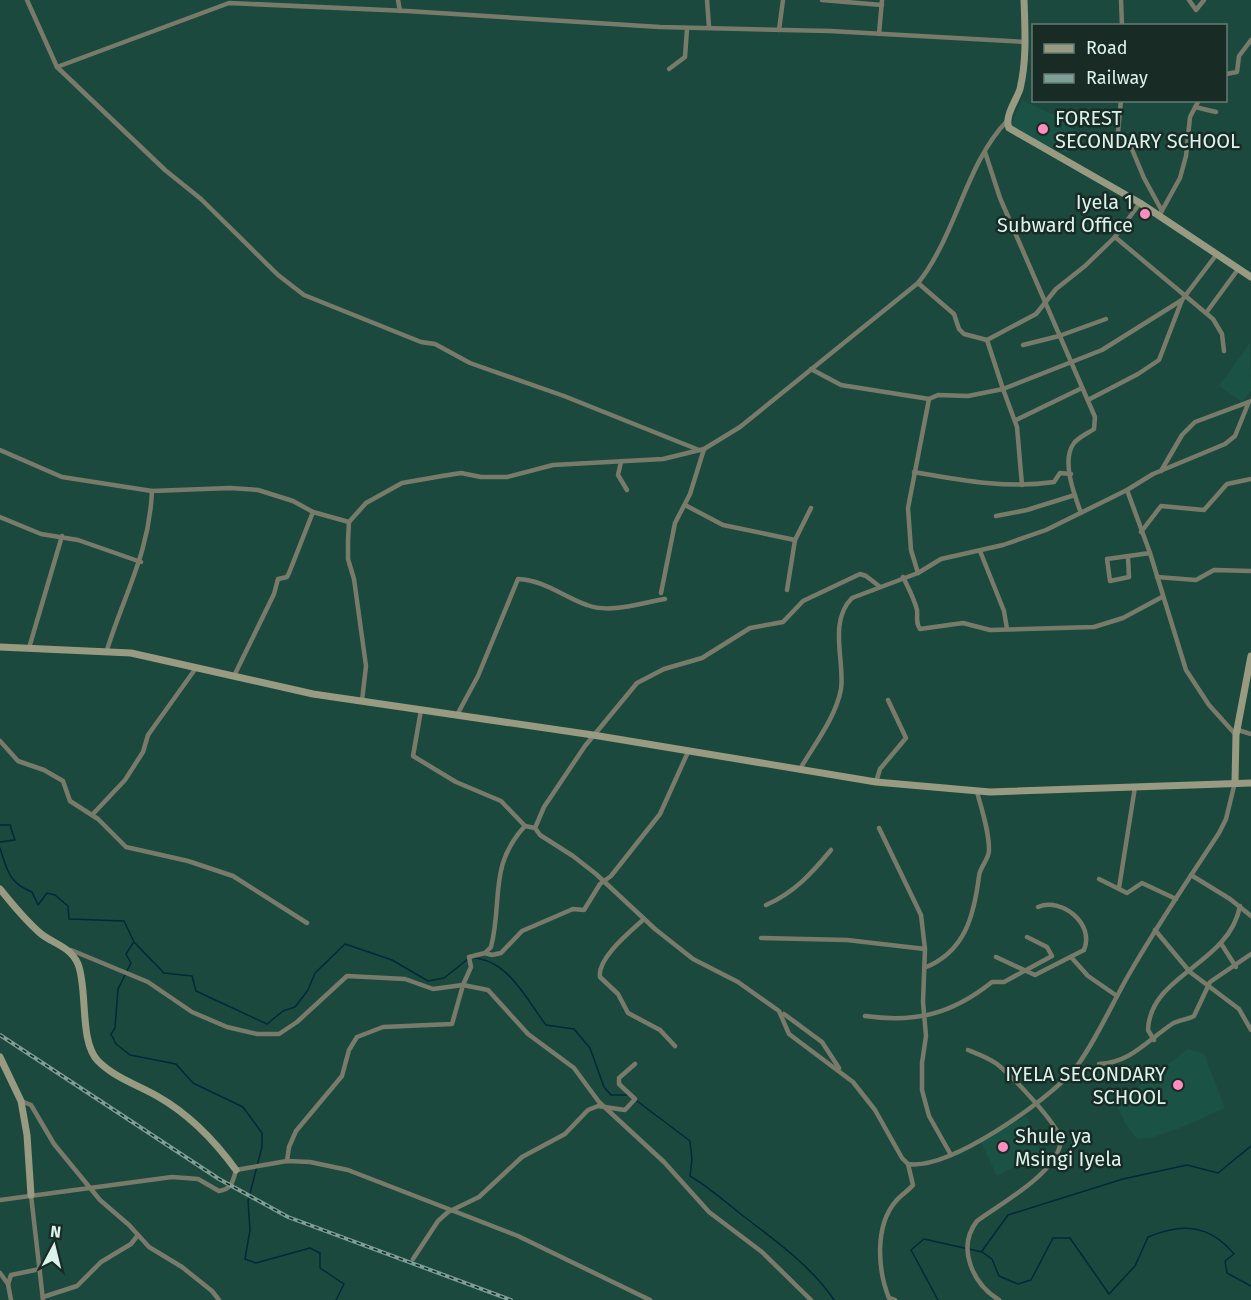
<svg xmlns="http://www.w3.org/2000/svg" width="1251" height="1300" viewBox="0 0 1251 1300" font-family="'Fira Sans',sans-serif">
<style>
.built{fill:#1a5345}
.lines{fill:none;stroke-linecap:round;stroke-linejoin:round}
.stream{stroke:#02293a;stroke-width:1.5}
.street{stroke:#797b6a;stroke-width:4.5}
.secondary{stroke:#989b81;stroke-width:7}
.rail-casing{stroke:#7d9f95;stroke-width:4}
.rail{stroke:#182b25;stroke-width:1.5;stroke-dasharray:4.5;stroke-linecap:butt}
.poi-dot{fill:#fd8ebf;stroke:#182b25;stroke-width:2}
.labels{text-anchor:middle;stroke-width:5;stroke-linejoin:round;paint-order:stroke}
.poi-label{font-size:20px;fill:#dcf3eb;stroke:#182b25;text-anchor:start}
</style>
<rect width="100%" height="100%" fill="#1c493d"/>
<g class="built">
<path d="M 1022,100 L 1071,123 L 1075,136 L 1068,153 L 1041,144 L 1010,127 Z"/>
<path d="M 1250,343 L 1251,390 L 1242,402 L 1219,386 Z"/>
<path d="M 1188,1049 L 1204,1054 L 1225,1108 L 1180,1128 L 1150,1138 L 1138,1139 L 1128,1128 L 1116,1104 Z"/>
<path d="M 1027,1116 L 1041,1153 L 997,1176 L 981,1142 Z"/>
</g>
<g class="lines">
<g class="stream">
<path d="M 0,825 L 10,825 L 15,840 L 0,842"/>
<path d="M 0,848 C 7,870 9,883 32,892 L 38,905 L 47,893 L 55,895 L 68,906 L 69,919 L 124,921 L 134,942 L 164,973 L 192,976 L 196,991 L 267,1024 L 283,1011 L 295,1007 L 308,990 L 315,973 L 345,944 L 392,960 L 428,981 L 444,978 L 468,959"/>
<path d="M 133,943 L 126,954 L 131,963 L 118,989 L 115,1028 L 111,1034 L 116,1044 L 130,1055 L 176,1064 L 193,1083 L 243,1107 L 262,1133 L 262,1147 L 248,1201 L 250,1230 L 245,1259 L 256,1263 L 310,1248 L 320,1253 L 320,1268 L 344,1284 L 336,1300"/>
<path d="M 472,958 C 508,959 526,999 546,1025 L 574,1029 L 590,1048 L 604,1087 L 611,1095 L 628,1095"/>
<path d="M 637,1101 L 690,1141 L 692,1160 L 690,1176 C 712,1189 726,1203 746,1218 C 777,1242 812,1267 834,1300"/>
<path d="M 982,1251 L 1008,1215 L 1123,1179 L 1187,1165 L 1218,1173 L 1251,1146"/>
<path d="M 938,1300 L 911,1250 L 924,1239 L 982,1252 L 992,1259 L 999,1276 L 1018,1284 L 1031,1280 L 1053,1238 L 1070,1238 L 1109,1294 L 1135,1266 L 1148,1237 C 1182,1223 1209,1224 1234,1254 L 1225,1261 L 1227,1273 L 1251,1286"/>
</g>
<g class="street">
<path d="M 27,0 L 57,67 L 165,170 L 201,199 L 278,275 L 304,295 L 421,342 L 435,344 L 470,363 L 564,396 L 699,450"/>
<path d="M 398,0 L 400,11"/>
<path d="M 707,0 L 709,27"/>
<path d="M 822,0 L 882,5"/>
<path d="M 1121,0 L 1122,26"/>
<path d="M 1189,0 L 1196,10 L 1204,0"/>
<path d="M 779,30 L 783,0"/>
<path d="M 879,34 L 882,0"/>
<path d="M 57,67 L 229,3 L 407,11 L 660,27 L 830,31 L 1026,42"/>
<path d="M 669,69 L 685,57 L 687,29"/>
<path d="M 1226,74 L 1237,72 L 1239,56 L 1251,40"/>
<path d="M 1121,100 L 1118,132 L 1131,147 L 1144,178 L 1162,211"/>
<path d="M 1195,107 L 1216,112"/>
<path d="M 985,152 L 1000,198 L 1095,417 L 1094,429 C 1088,433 1079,437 1074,443 C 1061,460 1074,494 1081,513"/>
<path d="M 1140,203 L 1115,237 L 1085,266 L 1056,289 L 1036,314 L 987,340 L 1003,389 L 1102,350 L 1182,300 L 1217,254"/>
<path d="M 1159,216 L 1180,178 L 1186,156 L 1190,117 L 1199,100"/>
<path d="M 1115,237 L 1213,319 L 1222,334 L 1224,351"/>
<path d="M 918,283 L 954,314 L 959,329 L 964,334 L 987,340"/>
<path d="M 1206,313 L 1239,268"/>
<path d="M 1023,345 L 1059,336 L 1106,319"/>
<path d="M 811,369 L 841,385 L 929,399"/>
<path d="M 1088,400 L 1138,374 L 1159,360 L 1182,300"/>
<path d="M 1016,420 L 1082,388"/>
<path d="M 0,450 L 62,477 L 152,491 L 230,488 L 258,490 L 293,501 L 313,512 L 349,522"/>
<path d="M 621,462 L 618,475 L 627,490"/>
<path d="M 1161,471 L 1182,435 L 1195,422 L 1251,401"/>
<path d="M 914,472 C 960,480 1007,489 1054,482 L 1060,473 L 1071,474"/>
<path d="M 1127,490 L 1150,553 L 1186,670 L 1209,705 L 1236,735"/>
<path d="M 685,505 L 723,525 L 795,540"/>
<path d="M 996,516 L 1027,510 L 1075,495"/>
<path d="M 0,517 L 41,534 L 78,540 L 141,562"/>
<path d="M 1141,532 L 1161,506 L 1204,510 L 1227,484 L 1251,479"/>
<path d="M 980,551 L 1004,611 L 1007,629"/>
<path d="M 1128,557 L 1129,577 L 1110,581 L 1107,559 L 1150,553"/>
<path d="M 918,573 L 911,550 L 908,508 L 929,399 L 938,395 L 968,396 L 1003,389 L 1017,427 L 1022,485"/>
<path d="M 903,577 C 908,587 914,598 917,610 C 918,618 915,622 920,629 L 963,623 L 990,630 L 1094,627 L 1123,618 L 1162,597"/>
<path d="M 1157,577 L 1196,580 L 1214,570 L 1251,571"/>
<path d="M 879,586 L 866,576 L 860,574 L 803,601 L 783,622 L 750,628 L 702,658 L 664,669 L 637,683 L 585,746 L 544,807 L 535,828 L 540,835 L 573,856 L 596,874 L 655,929 L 693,959 L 738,982 L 779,1011 L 789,1034 L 853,1082 L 875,1110 L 902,1158 L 908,1164 C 950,1170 1045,1102 1073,1071 C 1091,1050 1113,1002 1128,976 C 1156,927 1188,880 1219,833 L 1226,819 L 1235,782"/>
<path d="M 787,590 L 795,540 L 811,508"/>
<path d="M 661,593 L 675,523 L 690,494 L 704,449"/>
<path d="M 29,648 L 62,536"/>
<path d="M 107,650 C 125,592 149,554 152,491"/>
<path d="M 234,676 L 274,594 L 278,579 L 287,577 L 289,573 L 313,512"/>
<path d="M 362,701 L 366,666 L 354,579 L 348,559 L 348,540 L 349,522 L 366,503 L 402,483 L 442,476 L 461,473 L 481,477 L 507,477 L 553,465 L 663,459 L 704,449 L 740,427 L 918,283 C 956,236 966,163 1007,121"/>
<path d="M 421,710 L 413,756 L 456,782 L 501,801 L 525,826 L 535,828"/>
<path d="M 457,715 L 478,676 L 518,579 C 544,580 564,597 587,605 C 610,614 641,603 665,599"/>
<path d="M 1238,730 L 1251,734"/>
<path d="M 0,741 L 18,761 L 44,770 L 63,781 L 70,801 L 98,819 L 126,847 L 188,861 L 233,876 L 307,923"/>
<path d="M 800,769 C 814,745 836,717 841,689 C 845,661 828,622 852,598 L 918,573 L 941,559 L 1003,545 L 1046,530 L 1127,490 L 1153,474 L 1225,444 L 1235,436 L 1248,404"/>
<path d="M 876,782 L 880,769 L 906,738 L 888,700"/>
<path d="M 92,815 L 125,780 L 143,752 L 148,735 L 196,668"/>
<path d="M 879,828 L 921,915 L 925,949 L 923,1002 L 926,1036 L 922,1063 L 922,1090 L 929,1116 L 951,1155"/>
<path d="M 1191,875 L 1230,899 L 1251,916"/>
<path d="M 1099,879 L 1127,893 L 1142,883 L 1176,899"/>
<path d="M 1119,888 L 1135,787"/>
<path d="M 766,905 C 794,893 812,873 831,850"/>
<path d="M 644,919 C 631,931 597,958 600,977 L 618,994 L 628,1013 L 660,1030 L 675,1046"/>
<path d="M 1155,930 L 1190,972 L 1239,1009 L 1251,1030"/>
<path d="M 761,938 L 847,940 L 925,949"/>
<path d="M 1222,945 L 1236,967"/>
<path d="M 71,950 L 148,982 L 192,1012 L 227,1027 L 257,1034 L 279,1034 L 297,1022 L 347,976 L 405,979 L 433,989 L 463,985 L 488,990 L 528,1034 L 574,1068 L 599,1102 L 664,1162 L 709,1212 L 762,1252 L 811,1300"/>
<path d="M 485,953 L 492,955 L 501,953 L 522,931 L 573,909 L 584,910 L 600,884 L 611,876 L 660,814 L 688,752"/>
<path d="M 996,957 L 1035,975 L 1084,950 C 1095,924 1062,897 1038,907"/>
<path d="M 1071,957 L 1088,976 L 1117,996"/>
<path d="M 924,968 C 965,952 974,916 979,876 C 980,866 989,860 989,850 C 989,831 982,810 977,792"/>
<path d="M 784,1014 L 822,1042 L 839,1068"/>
<path d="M 865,1016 C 916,1023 952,1014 992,982 L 1004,982 L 1052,956 L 1047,947 L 1027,937"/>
<path d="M 1154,1040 L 1148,1030 C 1150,974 1229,965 1240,906"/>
<path d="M 968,1050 C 978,1054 989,1058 997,1064 C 1013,1077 1055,1121 1061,1139 C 1060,1172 1001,1203 977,1221 C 956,1248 973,1284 999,1300"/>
<path d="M 1099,1064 C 1130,1063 1148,1040 1172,1024 C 1178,1020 1187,1020 1194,1016 L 1210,982 L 1251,954"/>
<path d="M 21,1101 L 31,1105 L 54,1144 L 100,1200 L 129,1225 L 149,1247 L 182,1267 L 212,1291 L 219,1300"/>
<path d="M 287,1161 L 289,1147 L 296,1131 L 342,1076 L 349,1050 L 357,1037 L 383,1027 L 452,1024 L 463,985 L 471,967 L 469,957 L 485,953 L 491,947 C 503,901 488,866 525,826"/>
<path d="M 31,1195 L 43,1300"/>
<path d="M 0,1200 L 172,1177 L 198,1179 L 219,1191 C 232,1189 233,1181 236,1170 L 287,1161 L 310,1162 L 348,1170 L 518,1236 L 650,1300"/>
<path d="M 413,1259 L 438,1221 L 448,1212 L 479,1197 L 522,1157 L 565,1134 L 588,1110 L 598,1106 L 625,1110 L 635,1099 L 619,1084 L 619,1078 L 635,1064"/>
<path d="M 0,1273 L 8,1284"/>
<path d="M 43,1297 L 77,1286 L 101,1262 L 131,1244 L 138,1235"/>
<path d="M 11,1300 L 8,1284 L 11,1275 L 40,1269"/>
<path d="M 895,1300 L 889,1298 C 878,1271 874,1226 896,1201 C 901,1195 908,1191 913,1185 L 908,1164"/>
</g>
<g class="secondary">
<path d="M 1024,0 C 1025,29 1027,60 1020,89 C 1016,101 1004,117 1009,128 L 1140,203 L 1251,277"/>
<path d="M 0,647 L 131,653 L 313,694 L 593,735 L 876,782 L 990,792 L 1251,783"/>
<path d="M 1235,782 L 1236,735 L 1251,656"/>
<path d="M 0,889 C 12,904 26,921 40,933 C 53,944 70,946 78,964 C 88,989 79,1042 98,1061 C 115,1078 138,1085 157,1096 C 189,1114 215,1141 236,1170"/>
<path d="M 0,1057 L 21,1101 L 27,1135 L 31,1195"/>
</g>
<g class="rail-casing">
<path id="rail" d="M 0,1035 L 219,1179 L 288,1217 L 511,1300"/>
</g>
<use href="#rail" class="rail"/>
</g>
<g class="poi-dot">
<circle cx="1043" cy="129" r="6"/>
<circle cx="1145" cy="214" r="6"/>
<circle cx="1178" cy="1085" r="6"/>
<circle cx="1003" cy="1147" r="6"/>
</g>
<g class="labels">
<g class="poi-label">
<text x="1055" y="125">FOREST<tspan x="1055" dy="23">SECONDARY SCHOOL</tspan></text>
<text x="1133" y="209" text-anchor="end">Iyela 1<tspan x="1133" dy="23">Subward Office</tspan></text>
<text x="1166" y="1081" text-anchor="end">IYELA SECONDARY<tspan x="1166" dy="23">SCHOOL</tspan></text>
<text x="1015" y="1143">Shule ya<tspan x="1015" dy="23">Msingi Iyela</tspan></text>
</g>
</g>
<rect x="1032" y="24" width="195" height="78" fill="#182b25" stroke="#667b74" stroke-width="1.5"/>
<rect x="1044" y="44" width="30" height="9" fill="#989b81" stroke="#667b74" stroke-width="1.5"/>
<text x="1086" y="54" font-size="18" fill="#dcf3eb">Road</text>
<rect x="1044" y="74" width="30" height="9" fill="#7d9f95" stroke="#667b74" stroke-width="1.5"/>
<text x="1086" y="84" font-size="18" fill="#dcf3eb">Railway</text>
<g transform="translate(54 1246) rotate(7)" stroke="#182b25" stroke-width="4.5" paint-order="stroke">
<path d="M0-4.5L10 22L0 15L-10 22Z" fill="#dcf3eb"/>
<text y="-9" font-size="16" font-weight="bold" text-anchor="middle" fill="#dcf3eb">N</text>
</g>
</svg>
